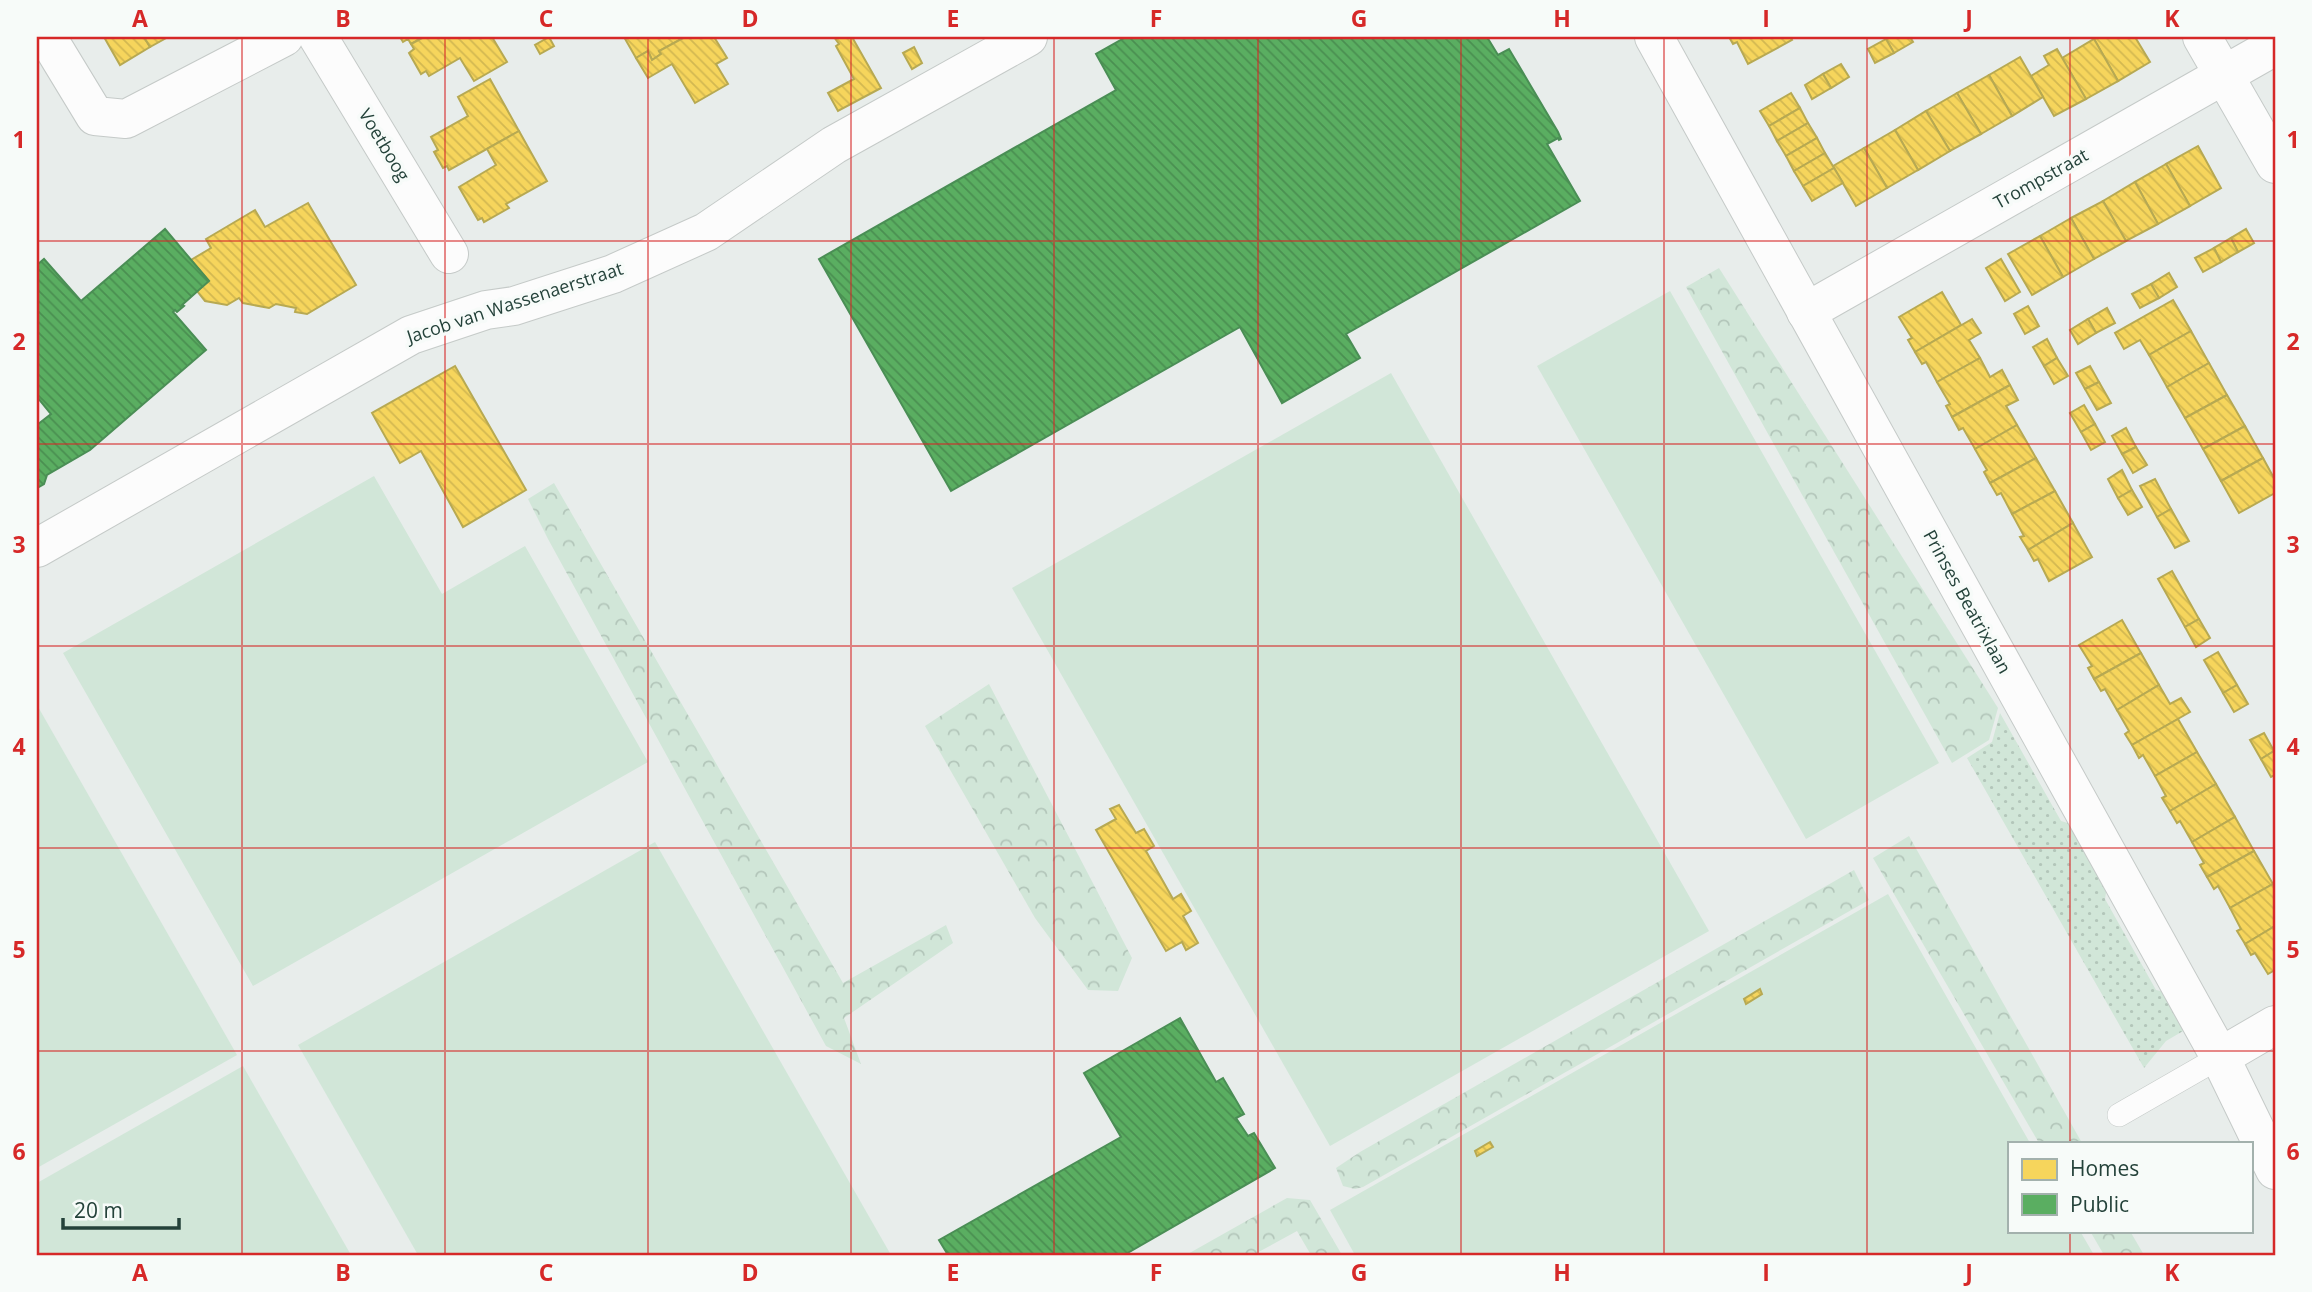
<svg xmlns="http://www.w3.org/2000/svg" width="2312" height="1292" viewBox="0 0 2312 1292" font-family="'Open Sans',sans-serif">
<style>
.grass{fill:url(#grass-dots)}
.forest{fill:url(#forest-crowns)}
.pitch{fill:#d1e6d8}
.homes{fill:url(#homes-back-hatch);stroke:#b7a952;stroke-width:2}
.public{fill:url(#public-back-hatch);stroke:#4a8e55;stroke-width:2}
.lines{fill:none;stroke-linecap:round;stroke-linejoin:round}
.lane-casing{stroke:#c5cac8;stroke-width:24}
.street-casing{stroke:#c5cac8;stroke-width:40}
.lane{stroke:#fcfcfc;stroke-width:23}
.street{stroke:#fcfcfc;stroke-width:38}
.grid{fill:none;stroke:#d62828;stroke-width:2;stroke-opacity:0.55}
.labels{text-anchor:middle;stroke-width:7;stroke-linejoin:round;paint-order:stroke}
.street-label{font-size:18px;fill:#24423a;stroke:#f7fbf9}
.neatline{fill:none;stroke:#d62828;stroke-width:2.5}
.grid-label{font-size:23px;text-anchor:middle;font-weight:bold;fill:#d62828}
</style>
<defs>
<pattern id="grass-dots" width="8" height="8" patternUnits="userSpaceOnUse" patternTransform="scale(1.75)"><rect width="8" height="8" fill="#d1e6d8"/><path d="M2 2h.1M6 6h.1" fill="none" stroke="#b3c6ba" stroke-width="1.8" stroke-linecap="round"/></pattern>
<pattern id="forest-crowns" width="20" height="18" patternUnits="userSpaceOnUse" patternTransform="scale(1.75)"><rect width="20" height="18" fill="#d1e6d8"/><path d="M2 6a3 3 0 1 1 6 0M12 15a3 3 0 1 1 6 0" fill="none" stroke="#b3c6ba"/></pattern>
<pattern id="homes-back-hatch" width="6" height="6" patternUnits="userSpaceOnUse" patternTransform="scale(1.75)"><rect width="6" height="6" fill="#f6d55c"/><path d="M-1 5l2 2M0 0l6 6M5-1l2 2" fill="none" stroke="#d3b851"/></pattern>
<pattern id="public-back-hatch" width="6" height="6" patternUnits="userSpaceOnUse" patternTransform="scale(1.75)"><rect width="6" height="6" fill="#5aae61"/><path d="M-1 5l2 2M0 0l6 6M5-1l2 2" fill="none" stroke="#4a8f51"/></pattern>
</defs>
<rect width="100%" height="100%" fill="#e8edeb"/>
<path class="grass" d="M 2000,713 L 2061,821 L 2078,826 L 2108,881 L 2105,899 L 2156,990 L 2174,994 L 2190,1027 L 2166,1041 L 2144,1068 L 1967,758 L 1992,742 Z"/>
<g class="forest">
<path d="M 1719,268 L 1998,708 L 1989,740 L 1952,763 L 1686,287 Z"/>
<path d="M 554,483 L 843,983 L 946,925 L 953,943 L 844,1018 L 861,1064 L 826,1046 L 548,539 L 528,499 Z"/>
<path d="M 989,684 L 1132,958 L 1118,991 L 1088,990 L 1035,918 L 925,726 Z"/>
<path d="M 1909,836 L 2082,1143 L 2039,1143 L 1873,858 Z"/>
<path d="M 1854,870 L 1869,900 L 1363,1187 L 1355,1189 L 1343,1186 L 1336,1168 L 1360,1152 Z"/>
<path d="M 1287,1198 L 1310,1200 L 1342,1255 L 1311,1255 L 1297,1231 L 1253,1255 L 1186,1255 Z"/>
<path d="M 2090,1231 L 2130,1231 L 2144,1255 L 2104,1255 Z"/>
</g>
<g class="pitch">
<path d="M 1670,291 L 1939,763 L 1806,839 L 1537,366 Z"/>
<path d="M 1391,373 L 1709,931 L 1330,1146 L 1012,588 Z"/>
<path d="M 374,476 L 442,594 L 525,546 L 648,762 L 253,986 L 63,653 Z"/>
<path d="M 37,705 L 237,1055 L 37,1168 Z"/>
<path d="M 655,842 L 891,1255 L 418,1255 L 298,1045 Z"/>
<path d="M 1888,894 L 2030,1143 L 2009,1143 L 2009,1231 L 2080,1231 L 2094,1255 L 1355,1255 L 1330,1210 Z"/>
<path d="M 243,1066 L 351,1255 L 37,1255 L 37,1183 Z"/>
</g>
<g class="homes">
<path d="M 104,37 L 144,37 L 150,47 L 120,65 Z"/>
<path d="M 144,37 L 168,37 L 150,47 Z"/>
<path d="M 400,37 L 424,37 L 411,44 L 408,39 L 403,42 Z"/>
<path d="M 424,37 L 492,37 L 507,62 L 474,81 L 460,58 L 429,76 L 426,71 L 421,74 L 409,53 L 414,49 L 411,44 Z"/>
<path d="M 549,37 L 554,46 L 540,54 L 535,45 Z"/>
<path d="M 624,37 L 685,37 L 659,51 L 661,54 L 652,60 L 648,51 L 636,58 Z"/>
<path d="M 685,37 L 714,37 L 727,58 L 716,64 L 728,84 L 695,103 L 672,64 L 648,78 L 636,58 L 648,51 L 652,60 L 661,54 L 659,51 Z"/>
<path d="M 834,37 L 852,37 L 881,88 L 838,111 L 828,93 L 854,79 L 836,46 L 839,44 Z"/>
<path d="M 1729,37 L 1790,37 L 1792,40 L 1748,64 L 1737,42 L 1733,44 Z"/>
<path d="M 1889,37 L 1910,37 L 1913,42 L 1894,53 L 1886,39 Z"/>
<path d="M 2098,37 L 2135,37 L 2150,62 L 2118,81 L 2094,39 Z"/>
<path d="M 1886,39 L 1894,53 L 1875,63 L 1868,49 Z"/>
<path d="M 2094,39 L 2118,81 L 2086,99 L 2062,58 Z"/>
<path d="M 914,47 L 922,63 L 912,69 L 903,53 Z"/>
<path d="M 2057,49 L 2086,99 L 2054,116 L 2031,76 L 2049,65 L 2044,56 Z"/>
<path d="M 2020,57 L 2043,97 L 2012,116 L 1989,75 Z"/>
<path d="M 1841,64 L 1849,77 L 1831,88 L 1823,74 Z"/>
<path d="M 1823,74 L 1831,88 L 1812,99 L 1805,85 Z"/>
<path d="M 1989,75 L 2012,116 L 1981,134 L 1957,93 Z"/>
<path d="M 490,79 L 519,131 L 449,170 L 447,166 L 443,168 L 434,152 L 438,150 L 431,137 L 468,116 L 458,97 Z"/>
<path d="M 1791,93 L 1800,108 L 1769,126 L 1760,111 Z"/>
<path d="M 1957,93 L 1981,134 L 1950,151 L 1926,111 Z"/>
<path d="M 1800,108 L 1808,123 L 1777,141 L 1769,126 Z"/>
<path d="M 1926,111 L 1950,151 L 1918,170 L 1895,130 Z"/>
<path d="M 1808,123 L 1817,138 L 1786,156 L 1777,141 Z"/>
<path d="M 1895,130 L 1918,170 L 1887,188 L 1864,148 Z"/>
<path d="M 519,131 L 547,181 L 506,204 L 509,208 L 484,222 L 482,218 L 478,220 L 459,187 L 496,165 L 487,149 Z"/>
<path d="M 1817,138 L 1825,153 L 1794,171 L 1786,156 Z"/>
<path d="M 2198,146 L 2221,188 L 2190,206 L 2166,164 Z"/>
<path d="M 1864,148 L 1887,188 L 1856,206 L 1833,166 Z"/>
<path d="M 1825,153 L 1834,168 L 1803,186 L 1794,171 Z"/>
<path d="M 2166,164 L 2190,206 L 2158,224 L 2135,182 Z"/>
<path d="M 1834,168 L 1843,183 L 1812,201 L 1803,186 Z"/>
<path d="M 2135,182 L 2158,224 L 2126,241 L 2103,201 Z"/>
<path d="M 2103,201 L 2126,241 L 2094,259 L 2071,218 Z"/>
<path d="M 308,203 L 356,285 L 307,314 L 295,312 L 296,308 L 276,304 L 269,308 L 243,303 L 239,298 L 227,305 L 205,301 L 197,291 L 209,281 L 191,260 L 211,248 L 206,239 L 255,210 L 265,227 Z"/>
<path d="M 2071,218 L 2094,259 L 2063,277 L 2040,236 Z"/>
<path d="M 2246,229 L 2254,243 L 2238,252 L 2231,238 Z"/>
<path d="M 2040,236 L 2063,277 L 2032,295 L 2008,254 Z"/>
<path d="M 2231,238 L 2238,252 L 2221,262 L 2214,248 Z"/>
<path d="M 2214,248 L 2221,262 L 2203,272 L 2195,258 Z"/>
<path d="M 2001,259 L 2020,292 L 2005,301 L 1986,268 Z"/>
<path d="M 2169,273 L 2177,287 L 2159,298 L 2151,284 Z"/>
<path d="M 2151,284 L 2159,298 L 2140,308 L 2132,294 Z"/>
<path d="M 1942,292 L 1961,325 L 1915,352 L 1908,340 L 1912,338 L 1899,317 Z"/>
<path d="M 2173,300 L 2191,331 L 2149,355 L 2140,340 L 2124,349 L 2115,333 Z"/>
<path d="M 2028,306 L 2039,326 L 2025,334 L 2014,314 Z"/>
<path d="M 2107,308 L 2115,323 L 2096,333 L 2088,319 Z"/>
<path d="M 1972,319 L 1981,333 L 1969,340 L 1980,358 L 1937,382 L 1926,362 L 1922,364 L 1915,352 Z"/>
<path d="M 2088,319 L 2096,333 L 2078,344 L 2070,330 Z"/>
<path d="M 2191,331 L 2209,363 L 2167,387 L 2149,355 Z"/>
<path d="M 2047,339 L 2057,358 L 2044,366 L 2033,347 Z"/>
<path d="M 1980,358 L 1990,377 L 2002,370 L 2010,385 L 1952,417 L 1946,406 L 1950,404 L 1937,382 Z"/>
<path d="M 2057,358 L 2068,376 L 2054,384 L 2044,366 Z"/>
<path d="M 2209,363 L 2227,395 L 2185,418 L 2167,387 Z"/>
<path d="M 455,366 L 526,490 L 463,527 L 421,451 L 400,463 L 372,413 Z"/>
<path d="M 2090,366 L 2099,382 L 2085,389 L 2076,373 Z"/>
<path d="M 2099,382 L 2111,403 L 2097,410 L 2085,389 Z"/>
<path d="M 2010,385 L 2018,400 L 2006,406 L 2017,425 L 1975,449 L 1963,428 L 1959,430 L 1952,417 Z"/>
<path d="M 2227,395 L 2245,426 L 2203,449 L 2185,418 Z"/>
<path d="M 2084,405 L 2095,424 L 2081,432 L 2070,413 Z"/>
<path d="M 2095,424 L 2105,442 L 2091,450 L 2081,432 Z"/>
<path d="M 2017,425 L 2036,458 L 1990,483 L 1984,472 L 1987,470 L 1975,449 Z"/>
<path d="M 2245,426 L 2263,458 L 2221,481 L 2203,449 Z"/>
<path d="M 2126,428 L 2136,447 L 2122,454 L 2112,436 Z"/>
<path d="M 2136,447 L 2147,465 L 2133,473 L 2122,454 Z"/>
<path d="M 2036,458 L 2055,491 L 2012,514 L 2001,493 L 1997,495 L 1990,483 Z"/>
<path d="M 2263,458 L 2275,480 L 2275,493 L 2239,513 L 2221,481 Z"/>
<path d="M 2122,470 L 2132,490 L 2118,498 L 2108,479 Z"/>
<path d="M 2155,479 L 2171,509 L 2157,517 L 2140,486 Z"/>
<path d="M 2132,490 L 2142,507 L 2128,515 L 2118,498 Z"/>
<path d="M 2055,491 L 2073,523 L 2028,550 L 2020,537 L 2024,536 L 2012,514 Z"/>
<path d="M 2171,509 L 2189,541 L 2175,548 L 2157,517 Z"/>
<path d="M 2073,523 L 2092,557 L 2049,581 L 2038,559 L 2034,561 L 2028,550 Z"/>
<path d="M 2172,571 L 2199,619 L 2185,627 L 2158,579 Z"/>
<path d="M 2199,619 L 2210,638 L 2196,647 L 2185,627 Z"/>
<path d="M 2122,620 L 2141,653 L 2094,679 L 2088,668 L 2092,666 L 2079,645 Z"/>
<path d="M 2218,652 L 2237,685 L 2223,693 L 2204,660 Z"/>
<path d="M 2141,653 L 2159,685 L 2117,710 L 2105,689 L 2101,691 L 2094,679 Z"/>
<path d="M 2159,685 L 2170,704 L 2181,698 L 2190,712 L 2132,745 L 2125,734 L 2129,731 L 2117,710 Z"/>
<path d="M 2237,685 L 2248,704 L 2234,712 L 2223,693 Z"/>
<path d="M 2178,719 L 2197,752 L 2155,776 L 2143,755 L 2139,758 L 2132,745 Z"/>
<path d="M 2264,733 L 2274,751 L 2261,759 L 2250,740 Z"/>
<path d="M 2274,751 L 2275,775 L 2271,777 L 2261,759 Z"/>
<path d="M 2197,752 L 2216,784 L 2170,811 L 2162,798 L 2166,796 L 2155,776 Z"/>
<path d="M 2216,784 L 2235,817 L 2192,842 L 2180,821 L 2177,823 L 2170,811 Z"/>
<path d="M 1119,805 L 1136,833 L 1144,829 L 1154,846 L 1146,851 L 1173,899 L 1181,894 L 1191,911 L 1183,916 L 1198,943 L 1186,950 L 1182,942 L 1166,951 L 1096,830 L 1116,819 L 1110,809 Z"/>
<path d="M 2235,817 L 2254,851 L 2207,877 L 2200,865 L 2204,863 L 2192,842 Z"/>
<path d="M 2254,851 L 2273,884 L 2230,908 L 2218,886 L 2214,889 L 2207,877 Z"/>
<path d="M 2273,884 L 2275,888 L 2275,926 L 2245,944 L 2237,931 L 2241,929 L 2230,908 Z"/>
<path d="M 2275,926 L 2275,970 L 2268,974 L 2255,953 L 2251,955 L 2245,944 Z"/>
<path d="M 1760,989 L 1762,994 L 1746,1004 L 1744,999 Z"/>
<path d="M 1490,1142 L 1493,1147 L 1477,1156 L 1475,1151 Z"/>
</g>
<g class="public">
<path d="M 1126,37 L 1487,37 L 1498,55 L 1509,49 L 1558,132 L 1561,139 L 1559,140 L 1558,138 L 1547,144 L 1580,201 L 1346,334 L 1360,358 L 1282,403 L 1240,327 L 951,491 L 819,259 L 1116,90 L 1096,54 Z"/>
<path d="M 165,229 L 209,281 L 182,305 L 184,306 L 177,312 L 175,310 L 173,312 L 206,350 L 90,450 L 47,475 L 44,484 L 37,488 L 37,425 L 51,414 L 37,397 L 37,265 L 44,259 L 81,301 Z"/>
<path d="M 1180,1018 L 1216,1082 L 1223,1078 L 1244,1114 L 1236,1118 L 1248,1136 L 1254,1133 L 1275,1168 L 1124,1255 L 948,1255 L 939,1240 L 1121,1137 L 1084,1073 Z"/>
</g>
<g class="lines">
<g class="lane-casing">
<path id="lane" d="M 2119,1115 L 2220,1057"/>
</g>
<g class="street-casing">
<g id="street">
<path d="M 47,37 L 95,116 L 126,119 L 284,37"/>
<path d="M 318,37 L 449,254"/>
<path d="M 1654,37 L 2220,1057 L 2275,1170"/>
<path d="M 2202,37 L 2275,164"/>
<path d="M 1806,312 L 2275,46"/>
<path d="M 37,548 L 411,335 L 486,310 L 514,306 L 613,274 L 706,232 L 834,145 L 1028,37"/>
<path d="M 2220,1057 L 2275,1025"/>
</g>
</g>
<use href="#lane" class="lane"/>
<use href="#street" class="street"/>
</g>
<path class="grid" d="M 242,37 L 242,1255M 445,37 L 445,1255M 648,37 L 648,1255M 851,37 L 851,1255M 1054,37 L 1054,1255M 1258,37 L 1258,1255M 1461,37 L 1461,1255M 1664,37 L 1664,1255M 1867,37 L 1867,1255M 2070,37 L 2070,1143M 37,241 L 2275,241M 37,444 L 2275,444M 37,646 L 2275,646M 37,848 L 2275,848M 37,1051 L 2275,1051M 2070,1231 L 2070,1255"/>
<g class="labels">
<g class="street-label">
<text transform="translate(384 145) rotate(59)" y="6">Voetboog</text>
<text transform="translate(2041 179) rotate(-29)" y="6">Trompstraat</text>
<text transform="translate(515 303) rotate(-18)" y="6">Jacob van Wassenaerstraat</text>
<text transform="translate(1967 602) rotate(61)" y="6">Prinses Beatrixlaan</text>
</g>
</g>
<rect width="2312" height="1292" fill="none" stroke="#f7fbf9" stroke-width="77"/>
<rect x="2008" y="1142" width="245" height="91" fill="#f7fbf9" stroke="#a3b1ad" stroke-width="2"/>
<rect x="2022" y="1159" width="35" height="21" fill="#f6d55c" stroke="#a3b1ad" stroke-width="2"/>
<text x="2070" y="1176" font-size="21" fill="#24423a">Homes</text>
<rect x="2022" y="1194" width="35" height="21" fill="#5aae61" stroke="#a3b1ad" stroke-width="2"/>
<text x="2070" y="1212" font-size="21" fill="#24423a">Public</text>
<path d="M63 1218v10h116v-10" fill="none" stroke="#24423a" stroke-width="3.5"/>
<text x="74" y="1218" font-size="21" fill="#24423a" stroke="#f7fbf9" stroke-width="5" paint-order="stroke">20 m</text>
<rect x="38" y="38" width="2236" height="1216" class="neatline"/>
<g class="grid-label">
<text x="140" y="27">A</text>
<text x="343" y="27">B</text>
<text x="546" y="27">C</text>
<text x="750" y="27">D</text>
<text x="953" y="27">E</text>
<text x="1156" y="27">F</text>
<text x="1359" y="27">G</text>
<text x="1562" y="27">H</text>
<text x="1766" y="27">I</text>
<text x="1969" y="27">J</text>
<text x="2172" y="27">K</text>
<text x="19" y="148">1</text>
<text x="2293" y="148">1</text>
<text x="19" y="350">2</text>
<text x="2293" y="350">2</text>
<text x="19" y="553">3</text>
<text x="2293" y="553">3</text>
<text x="19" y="755">4</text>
<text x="2293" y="755">4</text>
<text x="19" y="958">5</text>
<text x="2293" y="958">5</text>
<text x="19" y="1160">6</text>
<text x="2293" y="1160">6</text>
<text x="140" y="1281">A</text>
<text x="343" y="1281">B</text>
<text x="546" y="1281">C</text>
<text x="750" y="1281">D</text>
<text x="953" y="1281">E</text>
<text x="1156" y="1281">F</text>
<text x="1359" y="1281">G</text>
<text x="1562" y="1281">H</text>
<text x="1766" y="1281">I</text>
<text x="1969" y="1281">J</text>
<text x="2172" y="1281">K</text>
</g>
</svg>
